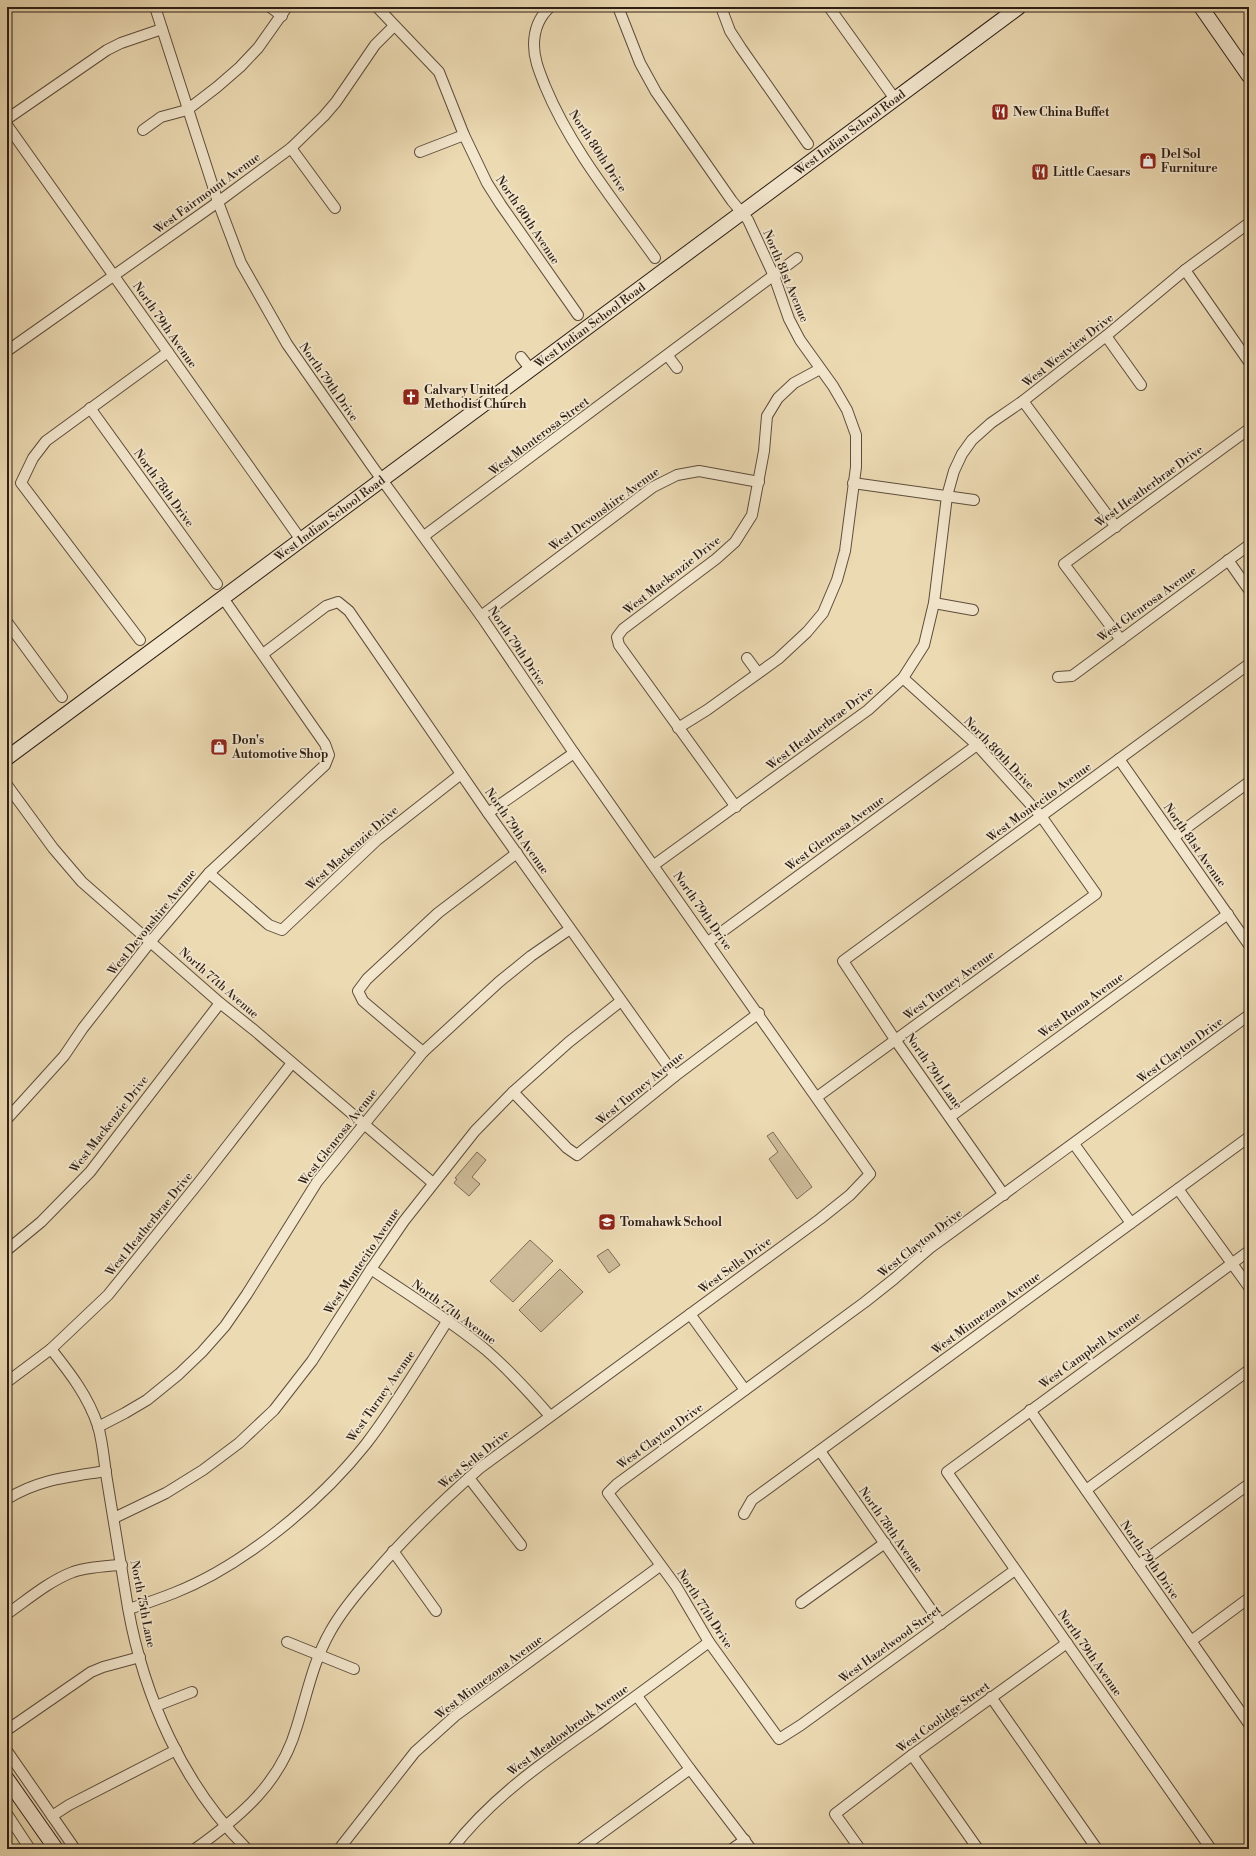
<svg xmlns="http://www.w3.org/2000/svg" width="1256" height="1856" viewBox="0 0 1256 1856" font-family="'Libre Bodoni',serif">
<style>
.green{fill:#ccba98;stroke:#7c6c56}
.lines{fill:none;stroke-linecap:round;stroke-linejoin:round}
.minor-casing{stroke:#5d4d3c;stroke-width:12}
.secondary-casing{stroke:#2d1e15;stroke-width:16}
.minor{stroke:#f3e7ce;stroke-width:10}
.secondary{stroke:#f3e7ce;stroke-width:14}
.labels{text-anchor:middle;stroke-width:3.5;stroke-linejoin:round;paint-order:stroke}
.poi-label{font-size:12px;font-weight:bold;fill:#2d1e15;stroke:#f3e7ce;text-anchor:start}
.street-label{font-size:12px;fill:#2d1e15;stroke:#f3e7ce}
</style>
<rect width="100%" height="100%" fill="#ecdab3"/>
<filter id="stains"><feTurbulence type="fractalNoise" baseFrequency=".005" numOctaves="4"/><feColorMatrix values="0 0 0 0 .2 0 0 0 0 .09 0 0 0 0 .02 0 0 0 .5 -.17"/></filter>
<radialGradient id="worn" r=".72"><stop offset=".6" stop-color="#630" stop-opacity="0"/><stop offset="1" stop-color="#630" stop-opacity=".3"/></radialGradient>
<g class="green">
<path d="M 773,1132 L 812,1187 L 797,1199 L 769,1159 L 778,1152 L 767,1136 Z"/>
<path d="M 477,1152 L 486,1160 L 472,1177 L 480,1184 L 469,1196 L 454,1183 L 457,1179 L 455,1178 Z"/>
<path d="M 530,1240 L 553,1261 L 513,1302 L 490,1281 Z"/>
<path d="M 608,1249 L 620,1265 L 609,1273 L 597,1256 Z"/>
<path d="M 560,1269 L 583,1292 L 541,1332 L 519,1310 Z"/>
</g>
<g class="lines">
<g class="minor-casing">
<g id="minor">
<path d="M 155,7 L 218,202 L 241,263 L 287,344 L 372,466 L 481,616 L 574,753 L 870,1174 L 850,1195 L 820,1219 L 480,1468 C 441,1502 404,1538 371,1577 C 356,1594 341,1612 330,1632 C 313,1662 307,1694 297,1726 C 281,1783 241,1816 195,1849"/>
<path d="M 270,7 L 282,16"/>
<path d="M 377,7 L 439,72 L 464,135 L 487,183 L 501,205 L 578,315"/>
<path d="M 550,7 C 539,17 534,30 534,45 C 534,60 540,73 545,86 C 571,149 616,203 655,258"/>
<path d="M 618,7 L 640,63 L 656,92 L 732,201 L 748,220 L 774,276 L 789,319 L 800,340 L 833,386 L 847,410 L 856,435 L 856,467 L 845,551 L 837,580 L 823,613 L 807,632 L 778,659 L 707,710 L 678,728"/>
<path d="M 721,7 L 730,31 L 741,48 L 808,144"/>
<path d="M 829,7 L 895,99"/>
<path d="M 7,119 L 107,50 L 121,43 L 162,29"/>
<path d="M 7,125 L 301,540"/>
<path d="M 143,130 L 161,117 L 187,110 L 217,87 L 240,67 L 258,48 L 287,7"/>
<path d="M 291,148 L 335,208"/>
<path d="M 420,152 L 464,135"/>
<path d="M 1185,270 L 1249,362"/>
<path d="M 1106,336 L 1141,385"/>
<path d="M 7,351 L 218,202 L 291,148 L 324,116 L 336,102 L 375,45 L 394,26"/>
<path d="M 668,356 L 677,368"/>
<path d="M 521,357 L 531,370"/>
<path d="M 1023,401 L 1116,527"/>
<path d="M 90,408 L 217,584"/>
<path d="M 853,483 L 974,500"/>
<path d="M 424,536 L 797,258"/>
<path d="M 1228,560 L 1249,590"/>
<path d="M 934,603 L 973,610"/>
<path d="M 481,616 L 653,487 L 677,475 L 699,471 L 759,482"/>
<path d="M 7,622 L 62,697"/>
<path d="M 140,640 L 21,483 L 33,458 L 46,441 L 168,352"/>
<path d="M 1121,640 L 1064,564 L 1249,429"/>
<path d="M 263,654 L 326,606 L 338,602 L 349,611 L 488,813 L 675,1076"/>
<path d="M 747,658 L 758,673"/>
<path d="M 1058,677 L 1072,676 L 1249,545"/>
<path d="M 1119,759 L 1249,945"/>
<path d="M 7,785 L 53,848 L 82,882 L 220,1003 L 254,1030 L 433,1183"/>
<path d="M 736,807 L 619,645 L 617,637 L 623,629 L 716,559 L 735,542 L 752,515 L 764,451 L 767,416 L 778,398 L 794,383 L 820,369"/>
<path d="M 488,813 L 574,753"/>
<path d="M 1174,837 L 1249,782"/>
<path d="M 654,865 L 868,710 L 903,678 L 924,645 L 934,603 L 947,496 L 954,471 L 962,454 L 972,440 L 991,423 L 1023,401 L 1106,336 L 1185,270 L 1249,223"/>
<path d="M 209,873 L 269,925 L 282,930 L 377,840 L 461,774"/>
<path d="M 708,942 L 977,745"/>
<path d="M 423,1052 L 363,1001 L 358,991 L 367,979 L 438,913 L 517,853"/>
<path d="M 513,1092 L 567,1148 L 577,1155 L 675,1076 L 759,1013"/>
<path d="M 817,1097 L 1096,894 L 1041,816 L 977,745 L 903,678"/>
<path d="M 950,1117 L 1228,914"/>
<path d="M 7,1119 L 64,1056 L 83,1028 L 151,941 L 209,873 L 325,765 L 329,755 L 325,744 L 223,598"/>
<path d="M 1074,1144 L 1131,1223"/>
<path d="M 1178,1189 L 1249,1287"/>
<path d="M 1004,1195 L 896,1041 L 843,961 L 1249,664"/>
<path d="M 7,1250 L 41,1222 L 90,1172 L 220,1003"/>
<path d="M 371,1269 C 409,1295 450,1320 486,1350 C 509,1370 530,1393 550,1416"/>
<path d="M 690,1314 L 745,1390"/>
<path d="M 51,1349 C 70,1373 88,1396 98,1426 C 103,1443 104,1462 107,1480 C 114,1522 121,1565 128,1608 C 144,1697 183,1785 247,1849"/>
<path d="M 7,1382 L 51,1349 L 108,1295 L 200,1181 L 292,1063"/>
<path d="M 1030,1410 L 1249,1724"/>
<path d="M 98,1427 L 125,1413 L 147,1400 L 179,1374 L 202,1352 L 225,1326 L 247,1294 L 317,1182 L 423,1052 L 499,982 L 531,956 L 570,929"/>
<path d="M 820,1451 L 941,1624"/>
<path d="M 469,1478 L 521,1545"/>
<path d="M 1086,1490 L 1249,1370"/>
<path d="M 7,1499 C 39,1479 69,1477 106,1471"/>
<path d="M 744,1514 L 752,1500 L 1249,1137"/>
<path d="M 114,1518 L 166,1493 L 203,1470 L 239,1443 L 274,1410 L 312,1361 L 371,1269 L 404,1221 L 475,1131 L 513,1092 L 569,1042 L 621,1001"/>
<path d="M 393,1551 L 436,1611"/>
<path d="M 1138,1565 L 1249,1484"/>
<path d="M 1015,1570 L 801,1725 L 779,1739 L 709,1642 L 676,1586 L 608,1493 L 617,1484 L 865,1302 L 894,1279 L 930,1248 L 1249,1015"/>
<path d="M 801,1603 L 885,1543"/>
<path d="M 129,1609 C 144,1604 159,1599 174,1593 C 243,1566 320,1502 366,1444 C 396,1405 421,1362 448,1320"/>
<path d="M 7,1614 C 27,1600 49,1581 73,1572 C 88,1567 106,1566 122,1565"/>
<path d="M 1191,1641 L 1249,1598"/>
<path d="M 287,1642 L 354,1669"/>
<path d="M 637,1696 L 690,1769 L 751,1849"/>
<path d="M 991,1697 L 1097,1849"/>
<path d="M 156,1706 L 192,1692"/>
<path d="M 7,1730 L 91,1672 L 103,1667 L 140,1657"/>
<path d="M 7,1751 L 75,1849"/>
<path d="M 912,1755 L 978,1849"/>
<path d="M 7,1814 L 30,1849"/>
<path d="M 52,1816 L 69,1805 L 176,1750"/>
<path d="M 339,1849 L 415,1752 L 455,1716 L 660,1566"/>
<path d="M 452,1849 C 492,1797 546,1760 599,1723 C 636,1696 673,1669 709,1642"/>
<path d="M 580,1849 L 690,1769"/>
<path d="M 732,1849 L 745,1840"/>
<path d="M 860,1849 L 835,1814 L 912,1755 L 1067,1643"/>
<path d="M 1211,1849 L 947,1472 L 1249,1251"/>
</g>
</g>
<g class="secondary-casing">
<g id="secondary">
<path d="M 1201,7 L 1249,76"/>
<path id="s1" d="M 7,758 L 1019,7"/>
<path d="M 7,1779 L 56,1849"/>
</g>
</g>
<use href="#minor" class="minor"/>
<use href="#secondary" class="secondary"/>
</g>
<defs>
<g id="restaurant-square" transform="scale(0.9)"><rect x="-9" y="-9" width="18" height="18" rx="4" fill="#8f2418" stroke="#f3e7ce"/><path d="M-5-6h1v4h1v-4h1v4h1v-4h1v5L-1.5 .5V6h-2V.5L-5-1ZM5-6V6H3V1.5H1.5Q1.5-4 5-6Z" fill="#fff"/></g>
<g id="shop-square" transform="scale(0.9)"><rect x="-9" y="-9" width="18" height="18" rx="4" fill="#8f2418" stroke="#f3e7ce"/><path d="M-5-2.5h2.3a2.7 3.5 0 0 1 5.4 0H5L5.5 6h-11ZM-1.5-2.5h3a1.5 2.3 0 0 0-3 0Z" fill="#fff"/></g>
<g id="church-square" transform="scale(0.9)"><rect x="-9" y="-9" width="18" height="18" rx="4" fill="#8f2418" stroke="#f3e7ce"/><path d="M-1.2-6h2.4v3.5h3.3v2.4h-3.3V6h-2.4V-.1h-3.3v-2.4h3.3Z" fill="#fff"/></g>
<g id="school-square" transform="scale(0.9)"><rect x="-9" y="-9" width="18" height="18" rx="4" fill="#8f2418" stroke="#f3e7ce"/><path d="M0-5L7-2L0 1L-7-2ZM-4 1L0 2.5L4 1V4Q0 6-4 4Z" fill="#fff"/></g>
</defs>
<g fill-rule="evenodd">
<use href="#restaurant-square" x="1000" y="112"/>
<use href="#shop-square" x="1148" y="161"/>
<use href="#restaurant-square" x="1040" y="172"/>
<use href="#church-square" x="411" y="397"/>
<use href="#shop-square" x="219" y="747"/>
<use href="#school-square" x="607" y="1222"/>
</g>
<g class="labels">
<g class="poi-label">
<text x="1013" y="116">New China Buffet</text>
<text x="1161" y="158">Del Sol<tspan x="1161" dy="14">Furniture</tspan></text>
<text x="1053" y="176">Little Caesars</text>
<text x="424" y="394">Calvary United<tspan x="424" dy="14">Methodist Church</tspan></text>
<text x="232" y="744">Don's<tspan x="232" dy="14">Automotive Shop</tspan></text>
<text x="620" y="1226">Tomahawk School</text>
</g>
<g class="street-label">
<text dy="4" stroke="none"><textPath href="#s1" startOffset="1050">West Indian School Road</textPath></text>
<text transform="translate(598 151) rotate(57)" y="4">North 80th Drive</text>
<text transform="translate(207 193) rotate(-36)" y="4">West Fairmount Avenue</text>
<text transform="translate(528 220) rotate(56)" y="4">North 80th Avenue</text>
<text transform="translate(786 276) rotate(67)" y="4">North 81st Avenue</text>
<text transform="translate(165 325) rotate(55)" y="4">North 79th Avenue</text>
<text dy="4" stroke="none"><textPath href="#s1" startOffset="726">West Indian School Road</textPath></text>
<text transform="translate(1068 350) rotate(-38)" y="4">West Westview Drive</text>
<text transform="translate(329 382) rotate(55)" y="4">North 79th Drive</text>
<text transform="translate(539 436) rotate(-37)" y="4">West Monterosa Street</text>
<text transform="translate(1149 486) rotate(-36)" y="4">West Heatherbrae Drive</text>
<text transform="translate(164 488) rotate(54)" y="4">North 78th Drive</text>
<text transform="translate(604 509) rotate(-36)" y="4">West Devonshire Avenue</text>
<text dy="4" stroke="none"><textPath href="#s1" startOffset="402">West Indian School Road</textPath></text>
<text transform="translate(672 575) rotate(-38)" y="4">West Mackenzie Drive</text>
<text transform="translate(1147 604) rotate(-36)" y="4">West Glenrosa Avenue</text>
<text transform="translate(517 646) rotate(56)" y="4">North 79th Drive</text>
<text transform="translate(820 728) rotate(-37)" y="4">West Heatherbrae Drive</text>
<text transform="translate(999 753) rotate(46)" y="4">North 80th Drive</text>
<text transform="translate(1039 802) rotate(-36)" y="4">West Montecito Avenue</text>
<text transform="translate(517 831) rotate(55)" y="4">North 79th Avenue</text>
<text transform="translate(835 833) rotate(-36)" y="4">West Glenrosa Avenue</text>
<text transform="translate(1195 845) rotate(55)" y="4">North 81st Avenue</text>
<text transform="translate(352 848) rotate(-42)" y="4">West Mackenzie Drive</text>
<text transform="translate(703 911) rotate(55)" y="4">North 79th Drive</text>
<text transform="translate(152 922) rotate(-51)" y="4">West Devonshire Avenue</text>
<text transform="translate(219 983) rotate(41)" y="4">North 77th Avenue</text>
<text transform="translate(949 985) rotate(-36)" y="4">West Turney Avenue</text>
<text transform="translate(1081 1005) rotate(-36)" y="4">West Roma Avenue</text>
<text transform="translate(1180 1050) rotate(-36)" y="4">West Clayton Drive</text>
<text transform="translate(934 1071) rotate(55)" y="4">North 79th Lane</text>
<text transform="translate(640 1088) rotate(-39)" y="4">West Turney Avenue</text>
<text transform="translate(109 1124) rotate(-52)" y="4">West Mackenzie Drive</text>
<text transform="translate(338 1137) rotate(-52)" y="4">West Glenrosa Avenue</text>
<text transform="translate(149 1224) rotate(-51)" y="4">West Heatherbrae Drive</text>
<text transform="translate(920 1243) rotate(-38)" y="4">West Clayton Drive</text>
<text transform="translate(362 1261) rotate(-56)" y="4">West Montecito Avenue</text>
<text transform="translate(735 1265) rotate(-36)" y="4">West Sells Drive</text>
<text transform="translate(454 1312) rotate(36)" y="4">North 77th Avenue</text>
<text transform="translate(986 1313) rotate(-36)" y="4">West Minnezona Avenue</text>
<text transform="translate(1090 1350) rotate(-36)" y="4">West Campbell Avenue</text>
<text transform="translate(381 1396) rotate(-55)" y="4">West Turney Avenue</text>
<text transform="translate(660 1436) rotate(-36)" y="4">West Clayton Drive</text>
<text transform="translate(474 1459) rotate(-39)" y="4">West Sells Drive</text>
<text transform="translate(891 1530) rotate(55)" y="4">North 78th Avenue</text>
<text transform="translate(1150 1560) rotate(55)" y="4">North 79th Drive</text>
<text transform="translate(143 1604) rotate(79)" y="4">North 75th Lane</text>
<text transform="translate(705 1609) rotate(57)" y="4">North 77th Drive</text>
<text transform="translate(890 1644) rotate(-36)" y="4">West Hazelwood Street</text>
<text transform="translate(1090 1653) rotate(55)" y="4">North 79th Avenue</text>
<text transform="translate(489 1677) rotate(-37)" y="4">West Minnezona Avenue</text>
<text transform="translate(943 1717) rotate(-36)" y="4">West Coolidge Street</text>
<text transform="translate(568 1730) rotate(-36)" y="4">West Meadowbrook Avenue</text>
</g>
</g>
<rect width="1256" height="1856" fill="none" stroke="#ecdab3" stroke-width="24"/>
<rect x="8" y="8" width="1240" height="1840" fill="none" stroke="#2d1e15" stroke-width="2"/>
<rect x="12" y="12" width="1232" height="1832" fill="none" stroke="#2d1e15"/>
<rect width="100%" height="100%" filter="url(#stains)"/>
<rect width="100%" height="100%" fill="url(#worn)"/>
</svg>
